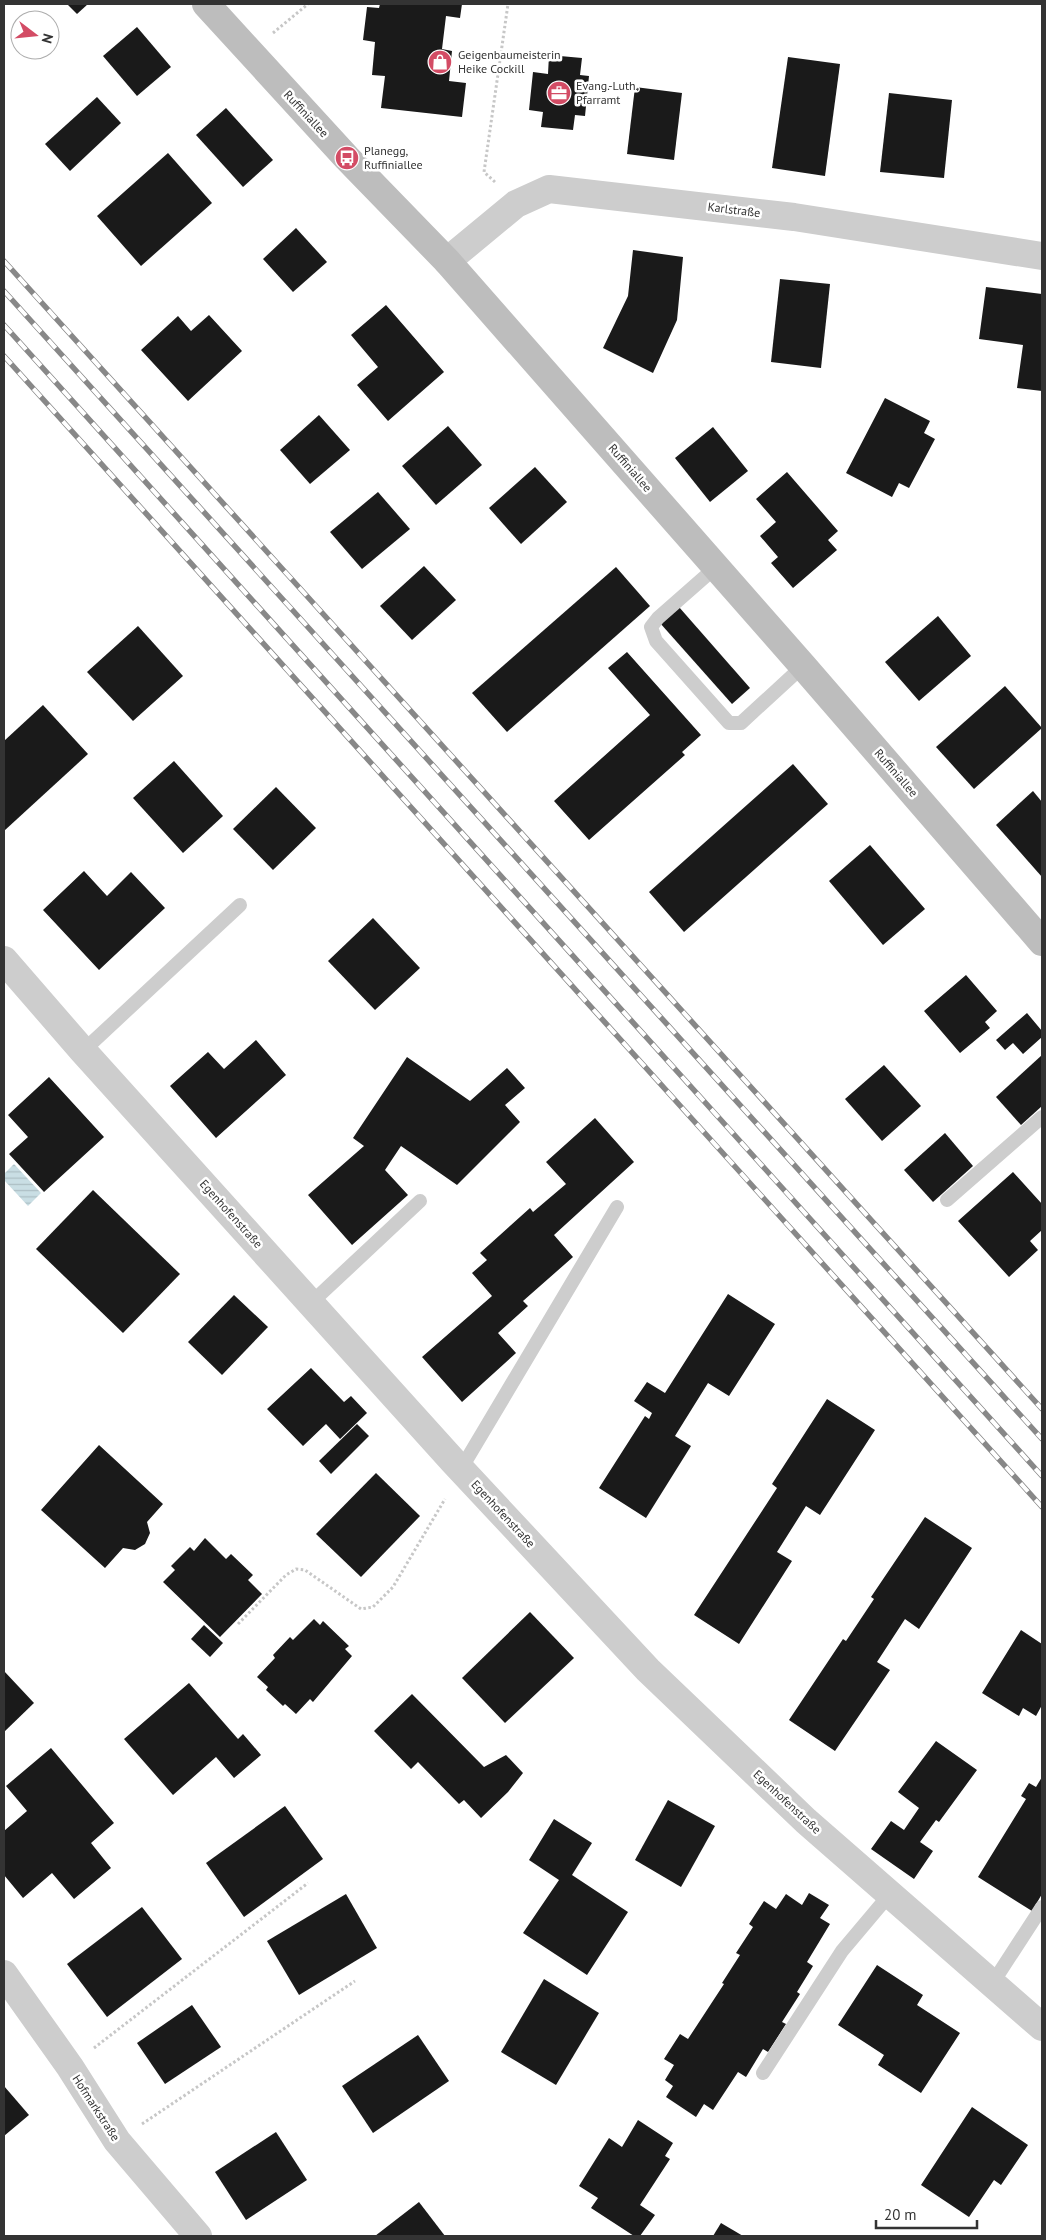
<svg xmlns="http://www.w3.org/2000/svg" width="1046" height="2240" viewBox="0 0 1046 2240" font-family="'PT Sans',sans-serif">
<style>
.water{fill:url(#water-rules)}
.building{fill:#1a1a1a}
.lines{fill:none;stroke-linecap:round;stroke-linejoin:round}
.path{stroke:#c7c7c7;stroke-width:3;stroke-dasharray:2.5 2.5;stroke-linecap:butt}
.lane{stroke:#cdcdcd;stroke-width:14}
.street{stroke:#cdcdcd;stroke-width:28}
.secondary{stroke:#bdbdbd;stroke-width:28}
.rail-casing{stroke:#888;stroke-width:5.5}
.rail{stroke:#fff;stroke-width:4;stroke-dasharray:11;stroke-linecap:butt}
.labels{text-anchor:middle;stroke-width:5;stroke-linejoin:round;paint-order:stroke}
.poi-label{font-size:12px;fill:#333;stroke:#fff;text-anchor:start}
.street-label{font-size:12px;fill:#333;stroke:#fff}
</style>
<defs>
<pattern id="water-rules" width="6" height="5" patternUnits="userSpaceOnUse" patternTransform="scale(1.25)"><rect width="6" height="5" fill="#c9dee4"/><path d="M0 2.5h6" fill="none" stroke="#adbfc4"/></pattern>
</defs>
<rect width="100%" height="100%" fill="#fff"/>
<path class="water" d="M 14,1164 L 41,1193 L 28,1206 L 4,1180 L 4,1174 Z"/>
<g class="building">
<path d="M 67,4 L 88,4 L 77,14 Z"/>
<path d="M 380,4 L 462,4 L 460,18 L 446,16 L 442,49 L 452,51 L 449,81 L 466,83 L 462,117 L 381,108 L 385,76 L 372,75 L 375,42 L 363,40 L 367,7 L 379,8 Z"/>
<path d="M 137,27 L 171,67 L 137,96 L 103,56 Z"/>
<path d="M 549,55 L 582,58 L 580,75 L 589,76 L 585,116 L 575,115 L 573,130 L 541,127 L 543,112 L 529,110 L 533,72 L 548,74 Z"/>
<path d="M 788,57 L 840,64 L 825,176 L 772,168 Z"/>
<path d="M 635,87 L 682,93 L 674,160 L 627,154 Z"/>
<path d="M 889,93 L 952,100 L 944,178 L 880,172 Z"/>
<path d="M 97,97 L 121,123 L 70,171 L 45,144 Z"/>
<path d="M 226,108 L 273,160 L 243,187 L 196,135 Z"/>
<path d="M 168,153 L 212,203 L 141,266 L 97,216 Z"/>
<path d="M 296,228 L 327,262 L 293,292 L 263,259 Z"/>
<path d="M 633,250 L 683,257 L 677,320 L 653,373 L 603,348 L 628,296 Z"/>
<path d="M 780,279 L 830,284 L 821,368 L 771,362 Z"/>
<path d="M 986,287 L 1042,294 L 1042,391 L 1017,388 L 1023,345 L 979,339 Z"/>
<path d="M 386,305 L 444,372 L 388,421 L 357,385 L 378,367 L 351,335 Z"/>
<path d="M 209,315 L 242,351 L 188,401 L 141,350 L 178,316 L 191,331 Z"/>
<path d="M 885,398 L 930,421 L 924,433 L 935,439 L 909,488 L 899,483 L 892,497 L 846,473 Z"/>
<path d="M 319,415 L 350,450 L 310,484 L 280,450 Z"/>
<path d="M 448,426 L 482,465 L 436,505 L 402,466 Z"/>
<path d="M 713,427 L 748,471 L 710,502 L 675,458 Z"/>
<path d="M 535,467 L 567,502 L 521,544 L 489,508 Z"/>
<path d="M 787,472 L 838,531 L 828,540 L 837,550 L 793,588 L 771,563 L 778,557 L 760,536 L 776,522 L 756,499 Z"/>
<path d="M 378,492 L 410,529 L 362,569 L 330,532 Z"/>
<path d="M 424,566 L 456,600 L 412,640 L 380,606 Z"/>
<path d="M 616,567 L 650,606 L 507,732 L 472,693 Z"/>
<path d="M 679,607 L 750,688 L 732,704 L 660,623 Z"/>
<path d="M 938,616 L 971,656 L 919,701 L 885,662 Z"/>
<path d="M 138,626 L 183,676 L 133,721 L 87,672 Z"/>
<path d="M 627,652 L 701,735 L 682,752 L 685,755 L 589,840 L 554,801 L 650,715 L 608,668 Z"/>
<path d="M 1005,686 L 1042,728 L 974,789 L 936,747 Z"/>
<path d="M 43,705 L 88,754 L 4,831 L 4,741 Z"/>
<path d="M 174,761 L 223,816 L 183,853 L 133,798 Z"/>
<path d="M 793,764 L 828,804 L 684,932 L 649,892 Z"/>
<path d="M 276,787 L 316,828 L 273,870 L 233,829 Z"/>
<path d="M 1033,791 L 1042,802 L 1042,877 L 996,825 Z"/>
<path d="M 870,845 L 925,909 L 883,945 L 829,881 Z"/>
<path d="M 84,871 L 107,896 L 131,872 L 165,908 L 99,970 L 43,910 Z"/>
<path d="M 373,918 L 420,968 L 375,1010 L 328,961 Z"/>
<path d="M 966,975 L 997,1011 L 985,1022 L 990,1028 L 960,1053 L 924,1011 Z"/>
<path d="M 1027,1013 L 1042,1031 L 1042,1037 L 1023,1054 L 1013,1043 L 1005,1050 L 996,1040 Z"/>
<path d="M 256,1040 L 286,1075 L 216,1138 L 170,1086 L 208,1052 L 224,1069 Z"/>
<path d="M 1042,1055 L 1042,1106 L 1021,1125 L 996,1097 Z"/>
<path d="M 407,1057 L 470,1101 L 507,1068 L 525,1088 L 505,1105 L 520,1122 L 457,1185 L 401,1146 L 385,1170 L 408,1195 L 352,1245 L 308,1195 L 364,1146 L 353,1138 Z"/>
<path d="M 884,1065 L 921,1106 L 882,1141 L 845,1099 Z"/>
<path d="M 49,1077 L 104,1137 L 44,1192 L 9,1154 L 28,1137 L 8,1115 Z"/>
<path d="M 595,1118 L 634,1162 L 554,1235 L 573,1257 L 523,1301 L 528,1306 L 498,1333 L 516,1353 L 462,1402 L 422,1357 L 492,1296 L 472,1273 L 487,1260 L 480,1253 L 530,1208 L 533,1212 L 566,1184 L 546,1162 Z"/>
<path d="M 945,1133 L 973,1166 L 933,1202 L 904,1170 Z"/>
<path d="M 1013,1172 L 1042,1204 L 1042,1230 L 1030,1241 L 1038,1250 L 1009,1277 L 958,1221 Z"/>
<path d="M 93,1190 L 180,1274 L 123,1333 L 36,1249 Z"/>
<path d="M 728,1294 L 775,1324 L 729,1396 L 708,1383 L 675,1436 L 691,1446 L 646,1518 L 599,1488 L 645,1416 L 649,1419 L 652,1413 L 634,1401 L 647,1382 L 665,1393 Z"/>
<path d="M 234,1295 L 268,1327 L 222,1375 L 188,1342 Z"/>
<path d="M 311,1368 L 344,1402 L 351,1396 L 367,1413 L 340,1439 L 326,1424 L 303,1446 L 267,1409 Z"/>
<path d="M 827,1399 L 875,1430 L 820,1515 L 806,1506 L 777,1552 L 792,1561 L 739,1644 L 694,1615 L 777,1488 L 772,1484 Z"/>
<path d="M 357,1424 L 369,1436 L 331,1474 L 319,1461 Z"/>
<path d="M 99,1445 L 163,1504 L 147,1522 L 150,1533 L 145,1544 L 135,1550 L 123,1548 L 105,1568 L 41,1510 Z"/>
<path d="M 376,1473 L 420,1516 L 361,1577 L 316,1534 Z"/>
<path d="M 925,1517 L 972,1548 L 919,1629 L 905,1619 L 877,1662 L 890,1670 L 835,1751 L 789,1720 L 843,1639 L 846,1641 L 874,1599 L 871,1597 Z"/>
<path d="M 205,1538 L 226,1559 L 231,1554 L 253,1575 L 248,1580 L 262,1594 L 220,1637 L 163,1582 L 175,1570 L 171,1566 L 190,1547 L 194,1551 Z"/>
<path d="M 530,1612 L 574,1658 L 505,1723 L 462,1678 Z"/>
<path d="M 314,1619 L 320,1625 L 323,1621 L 349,1646 L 345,1649 L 352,1656 L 313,1702 L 310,1699 L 296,1714 L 285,1704 L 283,1706 L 266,1690 L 268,1687 L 257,1677 L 275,1658 L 273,1655 L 290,1637 L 293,1640 Z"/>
<path d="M 204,1625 L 223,1643 L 210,1657 L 191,1639 Z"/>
<path d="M 1021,1630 L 1042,1644 L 1042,1705 L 1036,1716 L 1023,1708 L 1019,1716 L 982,1693 Z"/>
<path d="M 4,1671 L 34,1703 L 4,1732 Z"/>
<path d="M 189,1683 L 238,1739 L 243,1734 L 261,1755 L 234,1778 L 216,1757 L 173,1795 L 124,1739 Z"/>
<path d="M 412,1694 L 484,1767 L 506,1755 L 523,1773 L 508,1792 L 481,1818 L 464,1800 L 459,1804 L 418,1762 L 411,1769 L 374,1731 Z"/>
<path d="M 936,1741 L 977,1770 L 939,1822 L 936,1820 L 920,1842 L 933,1851 L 914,1879 L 871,1849 L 891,1821 L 904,1830 L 919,1808 L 898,1792 Z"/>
<path d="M 51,1748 L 114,1823 L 91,1843 L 111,1868 L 74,1899 L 52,1873 L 23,1898 L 4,1875 L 4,1831 L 27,1811 L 6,1786 Z"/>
<path d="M 1042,1777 L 1042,1894 L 1032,1911 L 978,1877 L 1026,1799 L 1021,1796 L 1029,1783 L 1036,1787 Z"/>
<path d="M 668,1800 L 715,1826 L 681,1887 L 635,1860 Z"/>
<path d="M 285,1806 L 323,1859 L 244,1917 L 206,1863 Z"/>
<path d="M 554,1819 L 592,1843 L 572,1875 L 628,1912 L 587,1975 L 523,1933 L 559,1880 L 529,1860 Z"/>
<path d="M 809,1893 L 829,1905 L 820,1918 L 830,1924 L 807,1962 L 813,1966 L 797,1992 L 800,1994 L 782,2022 L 786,2024 L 768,2052 L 763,2049 L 746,2077 L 738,2072 L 713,2110 L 704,2104 L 696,2117 L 666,2097 L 673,2086 L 665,2080 L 674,2065 L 664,2059 L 680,2034 L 688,2039 L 724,1984 L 722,1983 L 740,1955 L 736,1953 L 753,1927 L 749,1924 L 764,1901 L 776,1909 L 786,1894 L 802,1905 Z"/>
<path d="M 346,1894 L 377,1948 L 299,1995 L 267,1941 Z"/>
<path d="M 142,1907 L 182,1959 L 107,2017 L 67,1964 Z"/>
<path d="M 877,1965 L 923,1995 L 917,2005 L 960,2033 L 921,2093 L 878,2065 L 884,2055 L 838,2025 Z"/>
<path d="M 544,1979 L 599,2013 L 556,2085 L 501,2052 Z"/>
<path d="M 192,2005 L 221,2047 L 165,2084 L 137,2043 Z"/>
<path d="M 418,2035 L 449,2081 L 373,2133 L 342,2086 Z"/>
<path d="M 4,2086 L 29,2115 L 4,2136 Z"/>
<path d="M 972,2107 L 1028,2145 L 1001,2185 L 994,2180 L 969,2217 L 921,2185 Z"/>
<path d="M 638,2120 L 673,2143 L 665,2156 L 670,2159 L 640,2205 L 655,2215 L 640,2236 L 634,2236 L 591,2208 L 598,2198 L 579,2186 L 609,2138 L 622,2147 Z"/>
<path d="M 276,2132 L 307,2180 L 246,2220 L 215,2172 Z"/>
<path d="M 419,2202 L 445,2236 L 375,2236 Z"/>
<path d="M 721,2223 L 743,2236 L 713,2236 Z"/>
</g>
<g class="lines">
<g class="path">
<path d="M 273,33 L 308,4"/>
<path d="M 495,182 L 484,172 L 508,4"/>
<path d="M 238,1624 L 286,1575 L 296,1569 L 305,1570 L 361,1609 L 373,1607 L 393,1587 L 445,1499"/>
<path d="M 94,2048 L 308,1883"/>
<path d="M 142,2124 L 355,1981"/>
</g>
<g class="lane">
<path d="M 716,567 L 658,618 L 651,627 L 656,641 L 729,723 L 741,723 L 803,666"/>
<path d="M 83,1051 L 240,905"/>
<path d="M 947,1200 L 1042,1117"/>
<path d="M 311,1303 L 420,1201"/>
<path d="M 461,1469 L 617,1207"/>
<path d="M 992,1984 L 1042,1907"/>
<path d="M 763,2073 L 842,1951 L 890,1894"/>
</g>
<g class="street">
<path d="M 447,261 L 516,204 L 549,189 L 794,217 L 1042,256"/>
<path d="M 4,960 L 83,1051 L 453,1461 L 648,1670 L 806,1821 L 1042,2027"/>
<path d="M 4,1974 L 70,2067 L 117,2141 L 198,2236"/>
</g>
<path class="secondary" d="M 206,4 L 347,158 L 447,261 L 803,666 L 1042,942"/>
<g class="rail-casing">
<g id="rail">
<path d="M 4,261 L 1042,1409"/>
<path d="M 4,291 L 1042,1439"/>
<path d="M 4,325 L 1042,1476"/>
<path d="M 4,356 L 1042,1507"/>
</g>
</g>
<use href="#rail" class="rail"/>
</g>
<defs>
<g id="shop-disc" transform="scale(1.25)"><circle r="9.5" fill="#d34c65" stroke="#fff"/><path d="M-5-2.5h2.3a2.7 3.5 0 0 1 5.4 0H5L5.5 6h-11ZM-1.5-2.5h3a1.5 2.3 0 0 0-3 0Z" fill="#fff"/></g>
<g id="office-disc" transform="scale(1.25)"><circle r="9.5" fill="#d34c65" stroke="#fff"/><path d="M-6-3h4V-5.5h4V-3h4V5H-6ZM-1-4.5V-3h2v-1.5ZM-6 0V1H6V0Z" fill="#fff"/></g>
<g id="bus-disc" transform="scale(1.25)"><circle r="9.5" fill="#d34c65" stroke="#fff"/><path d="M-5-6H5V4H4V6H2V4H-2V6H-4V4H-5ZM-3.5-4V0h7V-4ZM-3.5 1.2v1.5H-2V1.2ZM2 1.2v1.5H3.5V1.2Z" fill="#fff"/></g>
</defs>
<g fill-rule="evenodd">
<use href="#shop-disc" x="440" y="62"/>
<use href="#office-disc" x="559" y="93"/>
<use href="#bus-disc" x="347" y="158"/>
</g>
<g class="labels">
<g class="poi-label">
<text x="458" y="59">Geigenbaumeisterin<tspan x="458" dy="14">Heike Cockill</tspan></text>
<text x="576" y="90">Evang.-Luth.<tspan x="576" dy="14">Pfarramt</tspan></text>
<text x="364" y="155">Planegg,<tspan x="364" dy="14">Ruffiniallee</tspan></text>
</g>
<g class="street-label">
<text transform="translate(306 114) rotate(47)" y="4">Ruffiniallee</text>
<text transform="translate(734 210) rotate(7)" y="4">Karlstraße</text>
<text transform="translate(630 468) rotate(49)" y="4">Ruffiniallee</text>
<text transform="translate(896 773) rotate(49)" y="4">Ruffiniallee</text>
<text transform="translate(231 1214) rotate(48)" y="4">Egenhofenstraße</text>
<text transform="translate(503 1514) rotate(47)" y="4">Egenhofenstraße</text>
<text transform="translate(787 1802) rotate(43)" y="4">Egenhofenstraße</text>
<text transform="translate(96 2108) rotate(57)" y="4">Hofmarkstraße</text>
</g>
</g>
<rect width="1046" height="2240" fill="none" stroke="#333333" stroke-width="10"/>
<g transform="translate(35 35) rotate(106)"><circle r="24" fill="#ffffff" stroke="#adadad"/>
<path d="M0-4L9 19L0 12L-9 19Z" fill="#d34c65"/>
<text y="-8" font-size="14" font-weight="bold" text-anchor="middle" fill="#333333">N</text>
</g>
<path d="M876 2220v8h101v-8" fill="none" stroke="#333333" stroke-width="2.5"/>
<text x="884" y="2220" font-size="15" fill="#333333" stroke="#ffffff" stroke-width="4" paint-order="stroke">20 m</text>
</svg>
